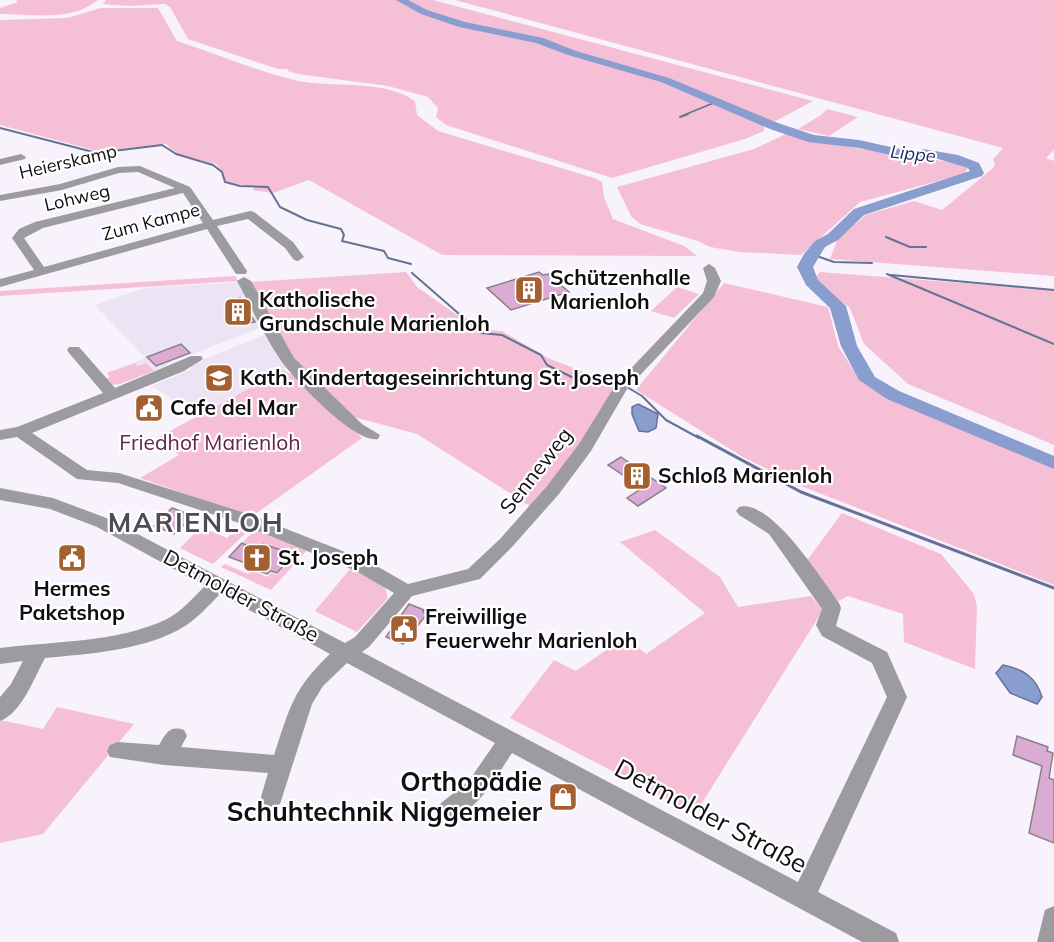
<svg xmlns="http://www.w3.org/2000/svg" width="1054" height="942" viewBox="0 0 1054 942" font-family="Mulish,sans-serif">
<style>
.built{fill:#ece4f4}
.green{fill:#f5bfd6}
.water{fill:#899dcf;stroke:#647296;stroke-width:1.5}
.lines{fill:none;stroke-linecap:round;stroke-linejoin:round}
.stream-far2{stroke:#647296;stroke-width:1.5}
.stream-far1{stroke:#647296;stroke-width:2}
.stream{stroke:#647296;stroke-width:3}
.river{fill:#899dcf;fill-rule:evenodd}
.building{fill:#daacd5;stroke:#8a8188;stroke-width:1.5}
.minor{fill:#9b9ba0;fill-rule:evenodd}
.labels{text-anchor:middle;stroke-width:4.5;stroke-linejoin:round;paint-order:stroke}
.far-water-label{font-size:18px;font-style:italic;fill:#192b66;stroke:#fff}
.far-street-label{font-size:18px;fill:#0f0e11;stroke:#fff}
.poi-label{font-size:21px;font-weight:bold;fill:#0f0e11;stroke:#fff;text-anchor:start}
.park-label{font-size:21px;fill:#662246;stroke:#fff}
.street-label{font-size:21px;fill:#0f0e11;stroke:#fff}
.near-poi-label{font-size:26px;font-weight:bold;fill:#0f0e11;stroke:#fff;text-anchor:end}
.near-street-label{font-size:26px;fill:#0f0e11;stroke:#fff}
.district-label{font-size:27px;font-weight:bold;letter-spacing:1.5px;fill:#4f4b53;stroke:#fff}
</style>
<rect width="100%" height="100%" fill="#f8f2fd"/>
<g class="built">
<path d="M 238,282 L 265,326 L 193,354 L 191,353 L 170,362 L 166,366 L 120,384 L 104,379 L 110,377 L 107,373 L 145,358 L 95,305 L 144,288 Z"/>
<path d="M 264,335 L 289,367 L 197,415 L 152,386 L 190,370 L 192,364 Z"/>
</g>
<g class="green">
<path d="M 16,0 L 98,0 C 72,22 31,14 0,14 L 0,8 L 18,2 Z"/>
<path d="M 106,0 L 433,0 L 813,101 L 766,126 L 764,125 L 764,131 L 745,139 L 612,178 L 446,125 L 436,117 L 438,108 L 428,97 L 388,86 L 298,74 L 288,71 L 287,69 L 278,69 L 188,39 L 170,7 L 165,4 L 128,6 L 103,4 Z"/>
<path d="M 455,0 L 1054,0 L 1054,150 L 1046,158 L 1054,161 L 1054,276 L 830,259 L 838,238 L 866,215 L 914,201 L 942,210 L 992,169 L 995,165 L 993,159 L 1003,148 Z"/>
<path d="M 101,8 L 158,8 L 177,41 C 216,54 255,70 294,80 C 333,89 381,78 415,101 L 417,115 L 438,131 L 594,178 L 602,182 L 604,197 L 613,219 L 684,246 L 697,256 L 442,255 L 309,180 L 273,193 L 253,190 L 255,187 L 225,182 L 222,172 L 216,164 L 176,154 L 166,144 L 101,152 L 0,125 L 0,20 L 67,18 Z"/>
<path d="M 827,109 L 858,117 L 829,136 L 798,129 L 821,115 Z"/>
<path d="M 786,134 L 854,148 L 957,163 L 968,168 L 964,174 L 860,202 L 801,255 L 739,252 L 710,247 L 698,241 L 640,224 L 631,216 L 617,187 L 754,149 Z"/>
<path d="M 406,272 L 417,287 L 477,329 L 502,331 L 548,358 L 617,385 L 575,452 L 530,506 L 417,434 L 354,417 L 292,358 L 249,282 Z"/>
<path d="M 820,272 L 1054,290 L 1054,445 L 908,384 L 864,344 L 850,308 L 813,281 Z"/>
<path d="M 235,276 L 238,281 L 0,296 L 0,291 Z"/>
<path d="M 724,283 L 828,307 L 838,346 L 859,379 L 888,397 L 1054,468 L 1054,585 L 801,486 L 741,456 L 636,390 Z"/>
<path d="M 677,287 L 699,294 L 674,318 L 651,311 Z"/>
<path d="M 135,363 L 138,366 L 146,363 L 154,371 L 120,384 L 109,385 L 104,379 L 110,377 L 107,373 Z"/>
<path d="M 283,370 L 299,378 L 362,438 L 251,517 L 140,478 L 179,455 L 157,438 Z"/>
<path d="M 842,513 L 941,554 L 974,594 L 977,607 L 975,669 L 904,642 L 903,614 L 848,596 L 835,603 L 805,563 Z"/>
<path d="M 242,524 L 251,528 L 213,564 L 180,548 L 201,527 L 227,538 Z"/>
<path d="M 256,529 L 308,549 L 271,590 L 221,567 L 225,564 L 248,574 L 252,570 L 267,577 L 271,573 L 277,575 L 295,554 L 263,544 L 258,549 L 243,542 Z"/>
<path d="M 655,530 L 720,577 L 738,607 L 811,596 L 823,610 L 695,814 L 510,718 L 554,660 L 576,671 L 625,637 L 646,654 L 705,613 L 620,542 Z"/>
<path d="M 350,569 L 384,584 L 388,598 L 357,632 L 315,611 Z"/>
<path d="M 57,707 L 134,724 L 43,834 L 0,843 L 0,720 L 43,729 Z"/>
</g>
<g class="water">
<path d="M 638,404 L 658,414 L 656,428 L 648,432 L 639,431 L 632,414 L 632,407 Z"/>
<path d="M 1003,665 C 1023,669 1036,677 1042,697 L 1037,704 L 1010,693 L 996,673 Z"/>
</g>
<g class="lines">
<path class="stream-far2" d="M 684,115 L 716,102"/>
<g class="stream-far1">
<path d="M 680,117 L 688,114"/>
<path d="M 0,128 L 97,153 L 162,145 L 176,154 L 213,165 L 222,172 L 225,182 L 240,186 L 268,187 L 280,207 L 307,220 L 341,229 L 344,235 L 342,241 L 384,251 L 388,258 L 411,264"/>
<path d="M 886,237 L 910,247 L 926,247"/>
<path d="M 811,254 L 834,262 L 872,263"/>
<path d="M 412,273 L 481,333 L 502,335 L 541,355 L 547,365 L 582,382 L 608,379 L 618,383"/>
<path d="M 887,274 L 1054,344"/>
<path d="M 891,275 L 1054,290"/>
<path d="M 627,387 L 642,396 L 666,420 L 699,438"/>
</g>
<path class="stream" d="M 697,436 L 801,492 L 1054,588"/>
<path class="river" d="M 396,0 L 408,0 L 427,10 L 465,22 L 543,38 L 576,51 L 669,78 L 778,123 L 814,135 L 859,140 L 913,152 L 923,149 L 958,155 L 979,163 L 984,173 L 982,176 L 864,215 L 838,240 L 825,247 L 813,267 L 818,280 L 846,306 L 857,346 L 875,377 L 899,391 L 1054,456 L 1054,469 L 887,399 L 859,380 L 841,346 L 830,308 L 806,285 L 797,267 L 804,254 L 815,241 L 828,234 L 854,209 L 970,171 L 968,168 L 935,158 L 924,157 L 913,160 L 859,148 L 808,142 L 770,129 L 661,82 L 568,55 L 536,43 L 459,27 L 421,14 Z"/>
</g>
<g class="building">
<path d="M 539,272 L 543,275 L 548,274 L 569,292 L 511,310 L 487,288 Z"/>
<path d="M 240,298 L 247,309 L 255,322 L 245,324 L 231,301 Z"/>
<path d="M 181,344 L 190,353 L 156,366 L 147,357 Z"/>
<path d="M 621,457 L 666,488 L 638,506 L 627,498 L 642,488 L 608,465 Z"/>
<path d="M 172,508 L 194,516 L 174,534 L 154,526 Z"/>
<path d="M 242,543 L 258,550 L 263,544 L 287,552 L 280,561 L 286,563 L 277,573 L 271,571 L 267,574 L 251,568 L 253,566 L 229,557 Z"/>
<path d="M 409,604 L 424,610 L 423,612 L 427,614 L 403,644 L 386,637 Z"/>
<path d="M 1017,736 L 1048,747 L 1047,751 L 1053,753 L 1049,778 L 1054,780 L 1054,843 L 1029,833 L 1042,766 L 1013,755 Z"/>
</g>
<g class="lines">
<g class="minor">
<path d="M 21,154 L 26,157 L 25,159 L 0,165 L 0,159 Z"/>
<path d="M 140,166 L 190,187 L 213,220 L 250,211 L 254,212 L 293,242 L 304,257 L 298,261 L 294,260 L 285,248 L 248,219 L 217,226 L 247,271 L 246,274 L 236,274 L 207,229 L 0,287 L 0,279 L 34,270 L 12,238 L 19,229 L 35,222 L 175,188 L 138,172 L 119,173 L 62,190 L 0,201 L 0,195 L 60,184 L 118,167 ZM 183,193 L 203,223 L 44,267 L 24,238 L 43,228 Z"/>
<path d="M 709,264 L 715,268 L 721,281 L 714,297 L 627,389 L 591,451 L 559,494 L 512,547 L 480,579 L 412,596 L 369,647 L 362,652 L 798,882 L 887,697 L 872,663 L 822,636 L 816,625 L 822,609 L 769,534 L 739,515 L 736,511 L 739,507 C 771,498 822,580 839,603 L 841,608 L 836,626 L 887,652 L 907,697 L 818,892 L 896,933 L 899,942 L 862,942 L 512,753 C 495,778 480,809 449,820 L 441,817 L 438,810 L 441,803 L 468,782 L 495,743 L 347,663 L 323,686 L 312,704 L 280,804 L 272,807 L 264,804 L 261,797 L 268,773 L 164,765 L 110,757 L 107,751 L 110,745 L 118,742 L 159,745 C 166,734 169,725 184,730 L 187,736 L 181,747 L 274,755 C 290,707 293,689 330,654 L 220,594 C 209,605 199,617 185,626 C 148,650 88,654 45,658 C 34,678 22,713 0,721 L 0,697 L 11,684 L 23,661 L 0,664 L 0,648 C 54,641 117,643 167,619 C 182,611 193,598 205,586 L 97,527 L 50,509 L 0,500 L 0,488 L 53,498 L 109,519 L 345,643 L 355,637 L 394,593 L 356,571 L 236,522 L 118,483 L 77,479 L 17,437 L 0,440 L 0,430 L 17,427 L 103,393 L 69,353 L 67,350 L 69,347 L 79,347 L 115,388 L 191,356 L 201,356 L 203,359 L 184,371 L 32,433 L 87,470 L 119,473 L 248,514 L 368,561 L 408,584 L 468,569 L 500,539 L 547,486 L 579,444 L 616,384 L 703,293 L 707,281 L 703,268 Z"/>
<path d="M 244,277 L 251,281 L 294,358 L 362,424 L 380,435 L 378,439 C 355,444 296,381 282,362 C 265,338 252,308 237,281 Z"/>
<path d="M 1054,906 L 1054,942 L 1037,942 L 1045,910 Z"/>
</g>
</g>
<defs>
<g id="building-square" transform="scale(1.5)"><rect x="-9" y="-9" width="18" height="18" rx="4" fill="#a46030" stroke="#fff"/><path d="M-4-6H4V6H1V3H-1V6H-4ZM-2.5-4.3h1.7v1.8h-1.7ZM.8-4.3h1.7v1.8H.8ZM-2.5-1h1.7V.8h-1.7ZM.8-1h1.7V.8H.8Z" fill="#fff"/></g>
<g id="school-square" transform="scale(1.5)"><rect x="-9" y="-9" width="18" height="18" rx="4" fill="#a46030" stroke="#fff"/><path d="M0-5L7-2L0 1L-7-2ZM-4 1L0 2.5L4 1V4Q0 6-4 4Z" fill="#fff"/></g>
<g id="civic-square" transform="scale(1.5)"><rect x="-9" y="-9" width="18" height="18" rx="4" fill="#a46030" stroke="#fff"/><path d="M-.6-6.5H3V-4.5H.6V-3L4-1V1h2V6H-6V1h2V-1L-.6-3ZM-1.2 2.5V6h2.4V2.5Z" fill="#fff"/></g>
<g id="church-square" transform="scale(1.5)"><rect x="-9" y="-9" width="18" height="18" rx="4" fill="#a46030" stroke="#fff"/><path d="M-1.2-6h2.4v3.5h3.3v2.4h-3.3V6h-2.4V-.1h-3.3v-2.4h3.3Z" fill="#fff"/></g>
<g id="shop-square" transform="scale(1.5)"><rect x="-9" y="-9" width="18" height="18" rx="4" fill="#a46030" stroke="#fff"/><path d="M-5-2.5h2.3a2.7 3.5 0 0 1 5.4 0H5L5.5 6h-11ZM-1.5-2.5h3a1.5 2.3 0 0 0-3 0Z" fill="#fff"/></g>
</defs>
<g fill-rule="evenodd">
<use href="#building-square" x="529" y="290"/>
<use href="#building-square" x="238" y="312"/>
<use href="#school-square" x="219" y="378"/>
<use href="#civic-square" x="149" y="408"/>
<use href="#building-square" x="637" y="476"/>
<use href="#civic-square" x="72" y="558"/>
<use href="#church-square" x="257" y="558"/>
<use href="#civic-square" x="404" y="629"/>
<use href="#shop-square" x="563" y="797"/>
</g>
<g class="labels">
<g class="far-water-label">
<text transform="translate(913 154) rotate(6)" y="6">Lippe</text>
</g>
<g class="far-street-label">
<text transform="translate(68 162) rotate(-13)" y="6">Heierskamp</text>
<text transform="translate(77 198) rotate(-13)" y="6">Lohweg</text>
<text transform="translate(151 222) rotate(-15)" y="6">Zum Kampe</text>
</g>
<g class="poi-label">
<text x="550" y="285">Schützenhalle<tspan x="550" dy="24">Marienloh</tspan></text>
<text x="259" y="307">Katholische<tspan x="259" dy="24">Grundschule Marienloh</tspan></text>
<text x="240" y="385">Kath. Kindertageseinrichtung St. Joseph</text>
<text x="170" y="415">Cafe del Mar</text>
<text x="658" y="483">Schloß Marienloh</text>
<text x="278" y="565">St. Joseph</text>
<text x="72" y="596" text-anchor="middle">Hermes<tspan x="72" dy="24">Paketshop</tspan></text>
<text x="425" y="624">Freiwillige<tspan x="425" dy="24">Feuerwehr Marienloh</tspan></text>
</g>
<g class="park-label">
<text x="210" y="450">Friedhof Marienloh</text>
</g>
<g class="street-label">
<text transform="translate(536 471) rotate(-52)" y="7">Senneweg</text>
<text transform="translate(241 596) rotate(28)" y="7">Detmolder Straße</text>
</g>
<g class="near-poi-label">
<text x="542" y="791">Orthopädie<tspan x="542" dy="30">Schuhtechnik Niggemeier</tspan></text>
</g>
<g class="near-street-label">
<text transform="translate(711 816) rotate(28)" y="9">Detmolder Straße</text>
</g>
<g class="district-label">
<text x="196" y="532">MARIENLOH</text>
</g>
</g>
</svg>
